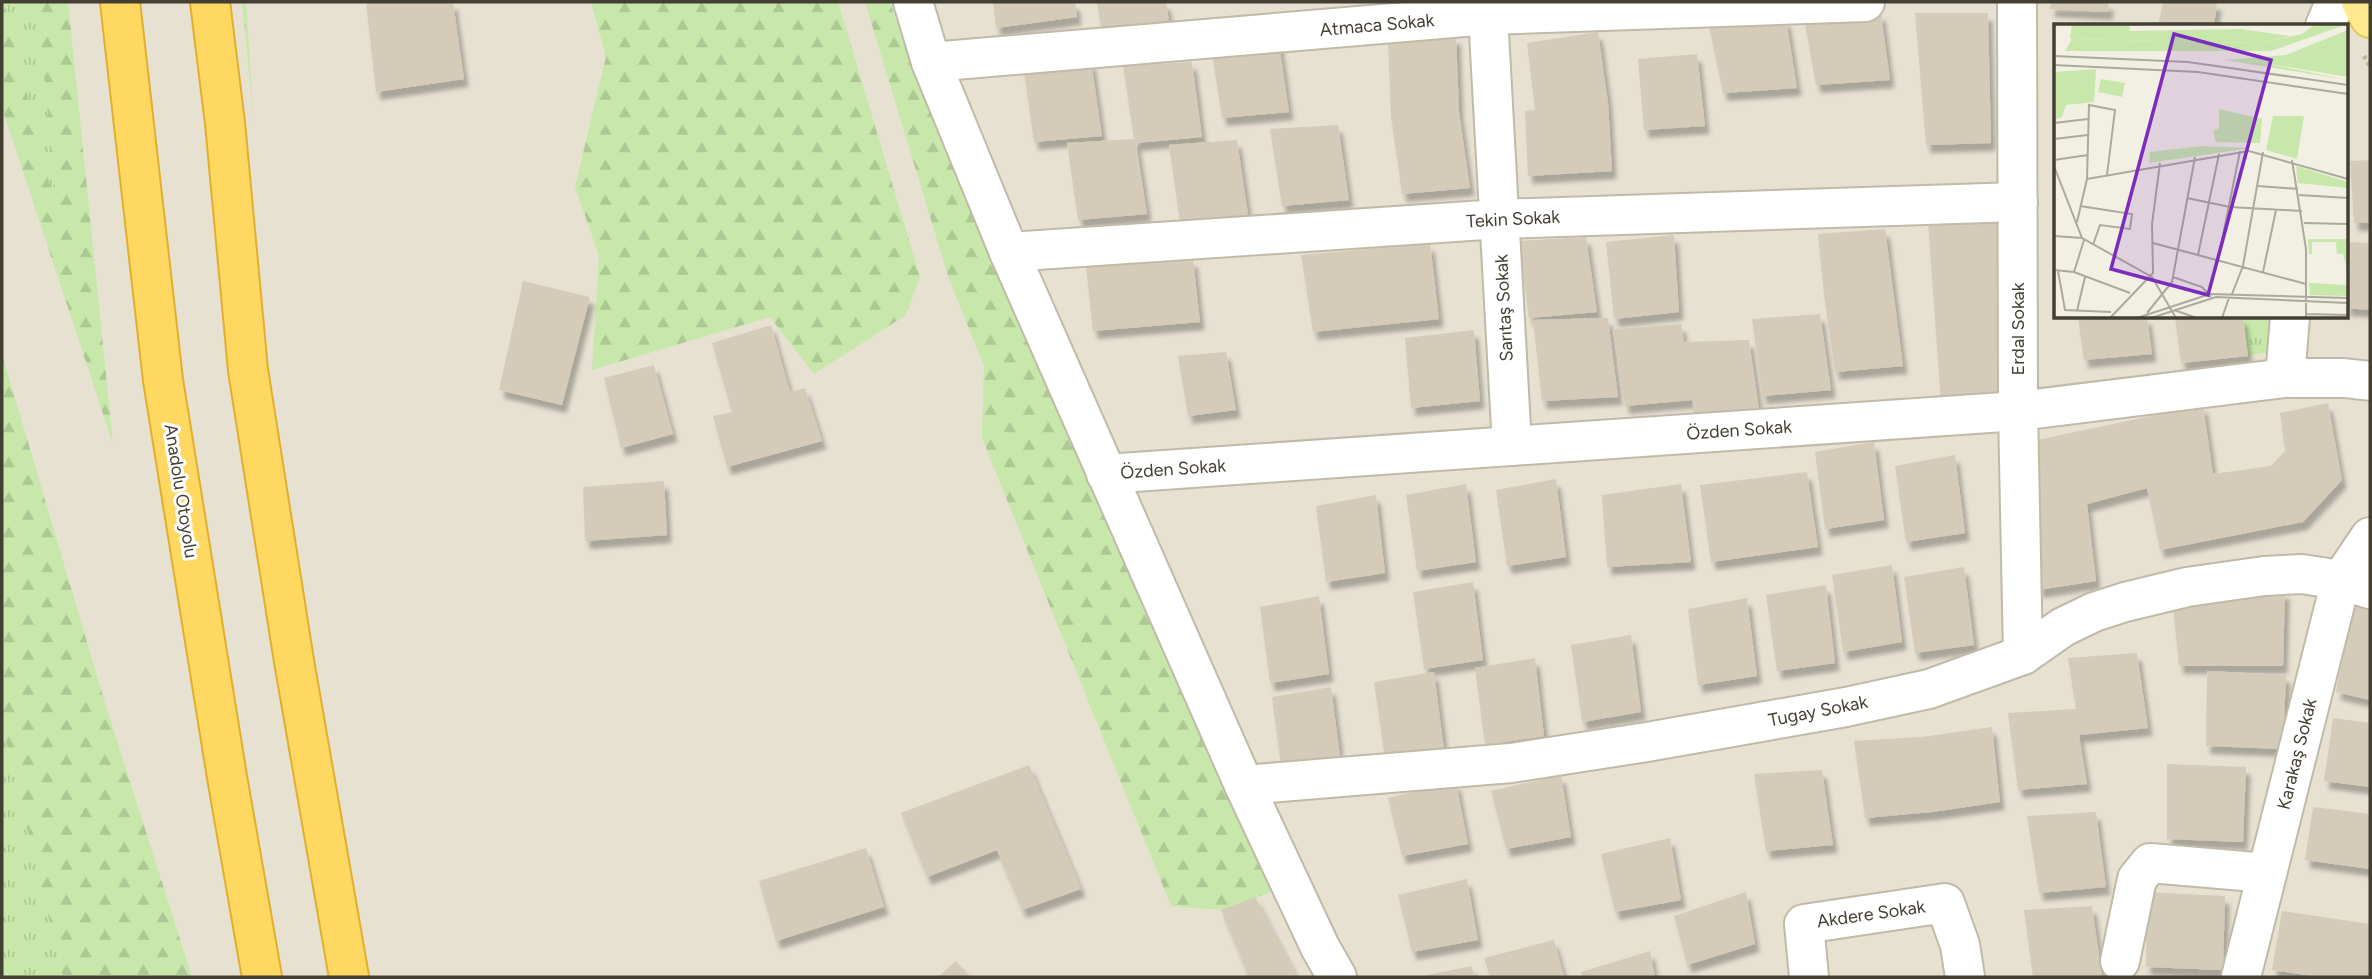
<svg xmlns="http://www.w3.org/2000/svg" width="2372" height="979" viewBox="0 0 2372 979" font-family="Figtree,sans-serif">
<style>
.residential{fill:#e6e1d1;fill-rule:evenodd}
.grass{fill:url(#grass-tufts)}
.forest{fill:url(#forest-firs)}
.building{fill:#d4cbb8;filter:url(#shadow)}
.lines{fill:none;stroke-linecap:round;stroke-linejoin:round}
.minor-casing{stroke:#c0baa8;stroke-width:42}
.major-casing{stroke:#e6c95d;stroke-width:42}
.highway-casing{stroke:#e1af2e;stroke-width:42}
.path{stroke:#c0b596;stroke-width:4.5;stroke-dasharray:3.5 3.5;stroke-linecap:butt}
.minor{stroke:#fff;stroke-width:38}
.major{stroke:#ffe98f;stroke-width:38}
.highway{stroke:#ffd861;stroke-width:38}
.labels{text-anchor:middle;stroke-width:6;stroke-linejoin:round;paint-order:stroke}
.street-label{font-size:18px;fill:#443f33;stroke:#fff}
.inset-road{fill:none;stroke:#aca99d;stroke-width:2}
.view{fill:#7b2cbf;fill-opacity:0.15;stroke:#7b2cbf;stroke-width:3.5}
.inset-edge{fill:none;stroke:#443f33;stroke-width:3.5}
</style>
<defs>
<pattern id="grass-tufts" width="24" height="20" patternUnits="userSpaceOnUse" patternTransform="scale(1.75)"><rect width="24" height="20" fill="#c7e8aa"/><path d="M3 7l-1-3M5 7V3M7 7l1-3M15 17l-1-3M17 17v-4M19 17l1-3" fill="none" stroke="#acc893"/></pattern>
<pattern id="forest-firs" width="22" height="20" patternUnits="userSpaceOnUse" patternTransform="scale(1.75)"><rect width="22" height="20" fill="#c7e8aa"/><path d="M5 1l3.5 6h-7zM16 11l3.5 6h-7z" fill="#acc893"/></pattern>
<filter id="shadow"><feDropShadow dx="4.5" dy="8" stdDeviation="2" flood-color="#0004"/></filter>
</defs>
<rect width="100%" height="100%" fill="#f2efe3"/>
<path class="residential" d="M 2,2 L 2370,2 L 2370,977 L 2,977 ZM 2055,26 L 2346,26 L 2346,317 L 2055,317 Z"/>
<g class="grass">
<path d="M 4,2 L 37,2 L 59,225 Z"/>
<path d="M 242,2 L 246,2 L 254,122 Z"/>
<path d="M 2243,317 L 2278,317 L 2277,350 L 2248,356 Z"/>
<path d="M 2,725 L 63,977 L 2,977 Z"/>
</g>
<g class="forest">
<path d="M 2,2 L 4,2 L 58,218 L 37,2 L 68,2 L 113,444 L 2,108 Z"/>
<path d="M 591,2 L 838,2 L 920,277 L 906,315 L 814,374 L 770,317 L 592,370 L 599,256 L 575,187 L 606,57 Z"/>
<path d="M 865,2 L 890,2 L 912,67 L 1224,789 L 1274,891 L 1221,910 L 1171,906 L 982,438 L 984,366 L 949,279 Z"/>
<path d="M 2,354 L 105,703 L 192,977 L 63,977 L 2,725 Z"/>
</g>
<g class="building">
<path d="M 366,2 L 453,2 L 464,79 L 376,92 Z"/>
<path d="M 993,2 L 1075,2 L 1077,17 L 996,28 Z"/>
<path d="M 1097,2 L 1166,2 L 1169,21 L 1101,27 Z"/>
<path d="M 2051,2 L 2109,2 L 2108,12 L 2050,9 Z"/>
<path d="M 2163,2 L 2217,2 L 2214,26 L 2158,26 Z"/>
<path d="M 1881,13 L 1890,80 L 1816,85 L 1804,18 Z"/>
<path d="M 1915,13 L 1988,13 L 1991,143 L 1926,145 Z"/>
<path d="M 1786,19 L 1797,88 L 1723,93 L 1708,21 Z"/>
<path d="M 1598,32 L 1608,103 L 1612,171 L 1528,176 L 1525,111 L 1535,110 L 1527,43 Z"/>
<path d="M 1456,36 L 1459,112 L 1470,188 L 1402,194 L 1391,116 L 1388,40 Z"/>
<path d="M 1278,37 L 1289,112 L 1222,118 L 1210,41 Z"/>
<path d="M 1697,54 L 1705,126 L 1644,130 L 1638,59 Z"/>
<path d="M 1091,61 L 1102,136 L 1034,142 L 1023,65 Z"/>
<path d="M 1192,62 L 1202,137 L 1136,143 L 1147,214 L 1078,220 L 1067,143 L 1134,139 L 1123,66 Z"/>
<path d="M 1338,125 L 1349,200 L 1282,206 L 1270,129 Z"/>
<path d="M 1237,140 L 1248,215 L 1180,222 L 1169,145 Z"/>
<path d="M 2370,160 L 2370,223 L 2354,223 L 2350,161 Z"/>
<path d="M 2005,217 L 2007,395 L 1941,402 L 1928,223 Z"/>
<path d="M 1885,229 L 1903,366 L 1835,372 L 1824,295 L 1818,234 Z"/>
<path d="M 1674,235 L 1679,312 L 1614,319 L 1606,242 Z"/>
<path d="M 1586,237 L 1597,312 L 1529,318 L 1518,241 Z"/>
<path d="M 2346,242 L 2370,243 L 2370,310 L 2346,308 Z"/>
<path d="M 1430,244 L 1439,319 L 1313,332 L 1301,255 Z"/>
<path d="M 1193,259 L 1200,322 L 1093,331 L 1086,267 Z"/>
<path d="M 523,281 L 590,297 L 562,405 L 499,390 Z"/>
<path d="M 1820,314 L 1831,390 L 1762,396 L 1752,319 Z"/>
<path d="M 2078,317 L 2147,317 L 2152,354 L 2084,360 Z"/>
<path d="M 2175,317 L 2243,317 L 2248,356 L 2181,363 Z"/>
<path d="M 1608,318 L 1618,397 L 1542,401 L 1533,320 Z"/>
<path d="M 1681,324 L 1684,342 L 1749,340 L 1760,416 L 1695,419 L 1692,400 L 1625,406 L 1613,329 Z"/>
<path d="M 771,325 L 790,392 L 805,388 L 822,441 L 727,467 L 713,416 L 732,412 L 712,343 Z"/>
<path d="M 1474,330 L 1480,401 L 1411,408 L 1405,338 Z"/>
<path d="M 1226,352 L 1236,410 L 1188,416 L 1178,356 Z"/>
<path d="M 654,365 L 673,434 L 621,448 L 604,378 Z"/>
<path d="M 2328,403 L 2342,480 L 2303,522 L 2160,550 L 2147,488 L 2087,504 L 2096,581 L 2038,590 L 2037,440 L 2203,405 L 2213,474 L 2271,466 L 2285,451 L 2280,413 Z"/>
<path d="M 1874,442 L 1884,520 L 1825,529 L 1815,452 Z"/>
<path d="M 1955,455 L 1965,533 L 1906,542 L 1895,466 Z"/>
<path d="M 1807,472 L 1818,547 L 1711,562 L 1700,485 Z"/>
<path d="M 1556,479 L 1566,557 L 1507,566 L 1496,490 Z"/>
<path d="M 664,481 L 667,535 L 585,541 L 583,487 Z"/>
<path d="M 1466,484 L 1476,562 L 1417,571 L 1406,495 Z"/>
<path d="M 1681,484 L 1691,562 L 1607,567 L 1602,495 Z"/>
<path d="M 1376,495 L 1385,573 L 1326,582 L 1316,506 Z"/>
<path d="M 1892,565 L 1902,642 L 1843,652 L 1832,575 Z"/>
<path d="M 1964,567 L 1974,645 L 1915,653 L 1904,577 Z"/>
<path d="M 1473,582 L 1483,660 L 1424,669 L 1413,592 Z"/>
<path d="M 1826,585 L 1835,663 L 1777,671 L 1766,595 Z"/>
<path d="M 2285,591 L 2283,666 L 2179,666 L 2172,597 Z"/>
<path d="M 1319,596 L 1329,674 L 1270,683 L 1260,607 Z"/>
<path d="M 1747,598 L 1757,676 L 1698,685 L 1688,609 Z"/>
<path d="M 2353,598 L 2370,606 L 2370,700 L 2336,692 Z"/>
<path d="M 1631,635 L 1641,712 L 1582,722 L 1571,645 Z"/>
<path d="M 2137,653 L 2148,728 L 2079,735 L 2087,784 L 2018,790 L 2008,713 L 2076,709 L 2068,658 Z"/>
<path d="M 1535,658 L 1544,736 L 1485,745 L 1475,668 Z"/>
<path d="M 2207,671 L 2286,675 L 2283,749 L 2206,746 Z"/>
<path d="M 1434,672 L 1444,750 L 1385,759 L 1374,682 Z"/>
<path d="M 1331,687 L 1341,765 L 1282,774 L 1272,697 Z"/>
<path d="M 2333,718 L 2370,723 L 2370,787 L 2324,781 Z"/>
<path d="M 1992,727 L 2000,802 L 1932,812 L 1865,818 L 1854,741 L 1922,737 Z"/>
<path d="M 2167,764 L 2246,767 L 2243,842 L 2167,839 Z"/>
<path d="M 1029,765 L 1081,889 L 1022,910 L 997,850 L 927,877 L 901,813 Z"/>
<path d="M 1822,770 L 1833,845 L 1766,851 L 1754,774 Z"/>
<path d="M 1561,775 L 1571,837 L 1506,849 L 1491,791 Z"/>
<path d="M 1456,782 L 1468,844 L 1402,856 L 1388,798 Z"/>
<path d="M 2313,807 L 2370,814 L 2370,869 L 2305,860 Z"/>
<path d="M 2096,812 L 2106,887 L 2039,893 L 2027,816 Z"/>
<path d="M 1670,838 L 1681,900 L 1615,912 L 1601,854 Z"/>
<path d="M 866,848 L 884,907 L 776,941 L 759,881 Z"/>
<path d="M 1467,879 L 1478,940 L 1412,952 L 1398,895 Z"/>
<path d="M 1746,892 L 1755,944 L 1687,965 L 1674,916 Z"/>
<path d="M 2147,892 L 2225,896 L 2223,970 L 2146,967 Z"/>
<path d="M 1255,897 L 1297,977 L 1249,977 L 1221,910 Z"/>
<path d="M 2092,906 L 2102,977 L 2033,977 L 2024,910 Z"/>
<path d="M 2282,911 L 2370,924 L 2370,977 L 2319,977 L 2272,970 Z"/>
<path d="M 1554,940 L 1564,977 L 1490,977 L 1484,958 Z"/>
<path d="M 1650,951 L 1655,977 L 1582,977 L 1581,972 Z"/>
<path d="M 956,961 L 970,977 L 938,977 Z"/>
<path d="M 1471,966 L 1475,977 L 1423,977 L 1423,976 Z"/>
</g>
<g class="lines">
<g class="minor-casing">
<g id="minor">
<path d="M 913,2 L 931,62 L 1009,252 L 1244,785 L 1320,947 L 1337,977"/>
<path d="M 1486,2 L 1488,15 L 1512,446"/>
<path d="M 2017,2 L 2018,411 L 2023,655"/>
<path d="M 2325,26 L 2335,2"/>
<path d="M 931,62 L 1488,15 L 1865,2"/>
<path d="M 1009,252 L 1499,219 L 2018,202"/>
<path d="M 2285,378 L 2290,317"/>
<path d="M 1106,474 L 2018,411 L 2285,378 L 2344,378 L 2370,381"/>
<path d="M 1244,785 L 1511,763 L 1647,742 L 1846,707 L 1929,689 L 2023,655 L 2063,627 L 2094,612 L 2125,602 L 2187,587 L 2264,576 L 2302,574 L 2341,580 L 2370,589"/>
<path d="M 2120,961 L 2137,879 L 2150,863 L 2267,873"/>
<path d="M 1809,977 L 1804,924 L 1945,903 L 1960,945 L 1965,977"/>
<path d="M 2241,977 L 2341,580 L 2370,537"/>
</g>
</g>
<g class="major-casing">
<path id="major" d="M 2361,2 L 2370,18"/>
</g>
<g class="highway-casing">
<g id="highway">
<path d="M 120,2 L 163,380 L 227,777 L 262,977"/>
<path d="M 210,2 L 225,123 L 248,370 L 294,661 L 349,977"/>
</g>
</g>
<path class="path" d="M 2364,56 L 2370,66"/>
<use href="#minor" class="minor"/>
<use href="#major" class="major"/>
<use href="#highway" class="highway"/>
</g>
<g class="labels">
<g class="street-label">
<text transform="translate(1377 25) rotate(-5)" y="6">Atmaca Sokak</text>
<text transform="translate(1513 219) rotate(-3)" y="6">Tekin Sokak</text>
<text transform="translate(1504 308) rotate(-93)" y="6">Sarıtaş Sokak</text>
<text transform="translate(2018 329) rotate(-90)" y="6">Erdal Sokak</text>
<text transform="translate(1739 430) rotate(-4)" y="6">Özden Sokak</text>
<text transform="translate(1173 469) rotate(-4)" y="6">Özden Sokak</text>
<text transform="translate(181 491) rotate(81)" y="6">Anadolu Otoyolu</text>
<text transform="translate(1818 711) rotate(-11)" y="6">Tugay Sokak</text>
<text transform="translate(2297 754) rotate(-76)" y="6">Karakaş Sokak</text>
<text transform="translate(1871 914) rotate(-8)" y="6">Akdere Sokak</text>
</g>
</g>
<g transform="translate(2054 24)">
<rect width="294" height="294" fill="#f2efe3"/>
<path d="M 18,0 L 75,0 L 76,7 L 187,5 L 236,12 L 207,19 L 16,15 ZM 294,11 L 294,53 L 193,36 L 233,35 ZM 47,55 L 71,59 L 68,73 L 44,68 ZM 254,215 L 294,215 L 293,245 L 289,230 L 283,230 L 282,218 L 258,218 L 258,230 L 255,230 ZM 255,259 L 292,261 L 294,272 L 256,271 Z" fill="#c7e8aa"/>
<path d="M 262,0 L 294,0 L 217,27 L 11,27 L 18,15 L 207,19 L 248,10 ZM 294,6 L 294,11 L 233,35 L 200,37 L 294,56 L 170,36 L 232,31 ZM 42,45 L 40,78 L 12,81 L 8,93 L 0,96 L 0,48 ZM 165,85 L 208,95 L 206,119 L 162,118 L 159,107 L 165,104 ZM 219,92 L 250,92 L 243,135 L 212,126 ZM 148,122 L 197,124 L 95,139 L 96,128 Z" fill="#c7e8aa"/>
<path d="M 242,142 L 294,158 L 294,164 L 244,159 Z" fill="#c7e8aa"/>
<path class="inset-road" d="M 0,32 L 134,38 L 294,61M 0,41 L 144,48 L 294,70M 0,99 L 34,95M 0,115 L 34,111M 0,136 L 34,131M 238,136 L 252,225 L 252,294M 0,142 L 28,214 L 98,253 L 122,294M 33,155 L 195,127 L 294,155M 204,162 L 244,165M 245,171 L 294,174M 133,174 L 176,183 L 248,187M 26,182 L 78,190 L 76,205 L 46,201 L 39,221M 23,198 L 33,155 L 35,81 L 61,86 L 53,151M 250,199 L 294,200M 0,212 L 28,214M 99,219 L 252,260M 144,231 L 165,130M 164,236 L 186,127M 0,246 L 20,248 L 76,269M 4,247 L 11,286 L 57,288M 20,248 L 30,216M 209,248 L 222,186M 119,253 L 148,263 L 157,273M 178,270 L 189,242 L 209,128M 120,286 L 143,294M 23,287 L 31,253M 93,289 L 118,258 L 141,133M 252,290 L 294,291M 56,294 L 99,249 L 98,200 L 106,139M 83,294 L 156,270 L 294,274M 97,294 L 162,273 L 294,279M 168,294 L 175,274"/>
<path class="view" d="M 120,10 L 217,36 L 154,271 L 57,245 Z"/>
<rect width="294" height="294" class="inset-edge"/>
</g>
<rect width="2372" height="979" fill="none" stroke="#443f33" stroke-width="7"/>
</svg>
